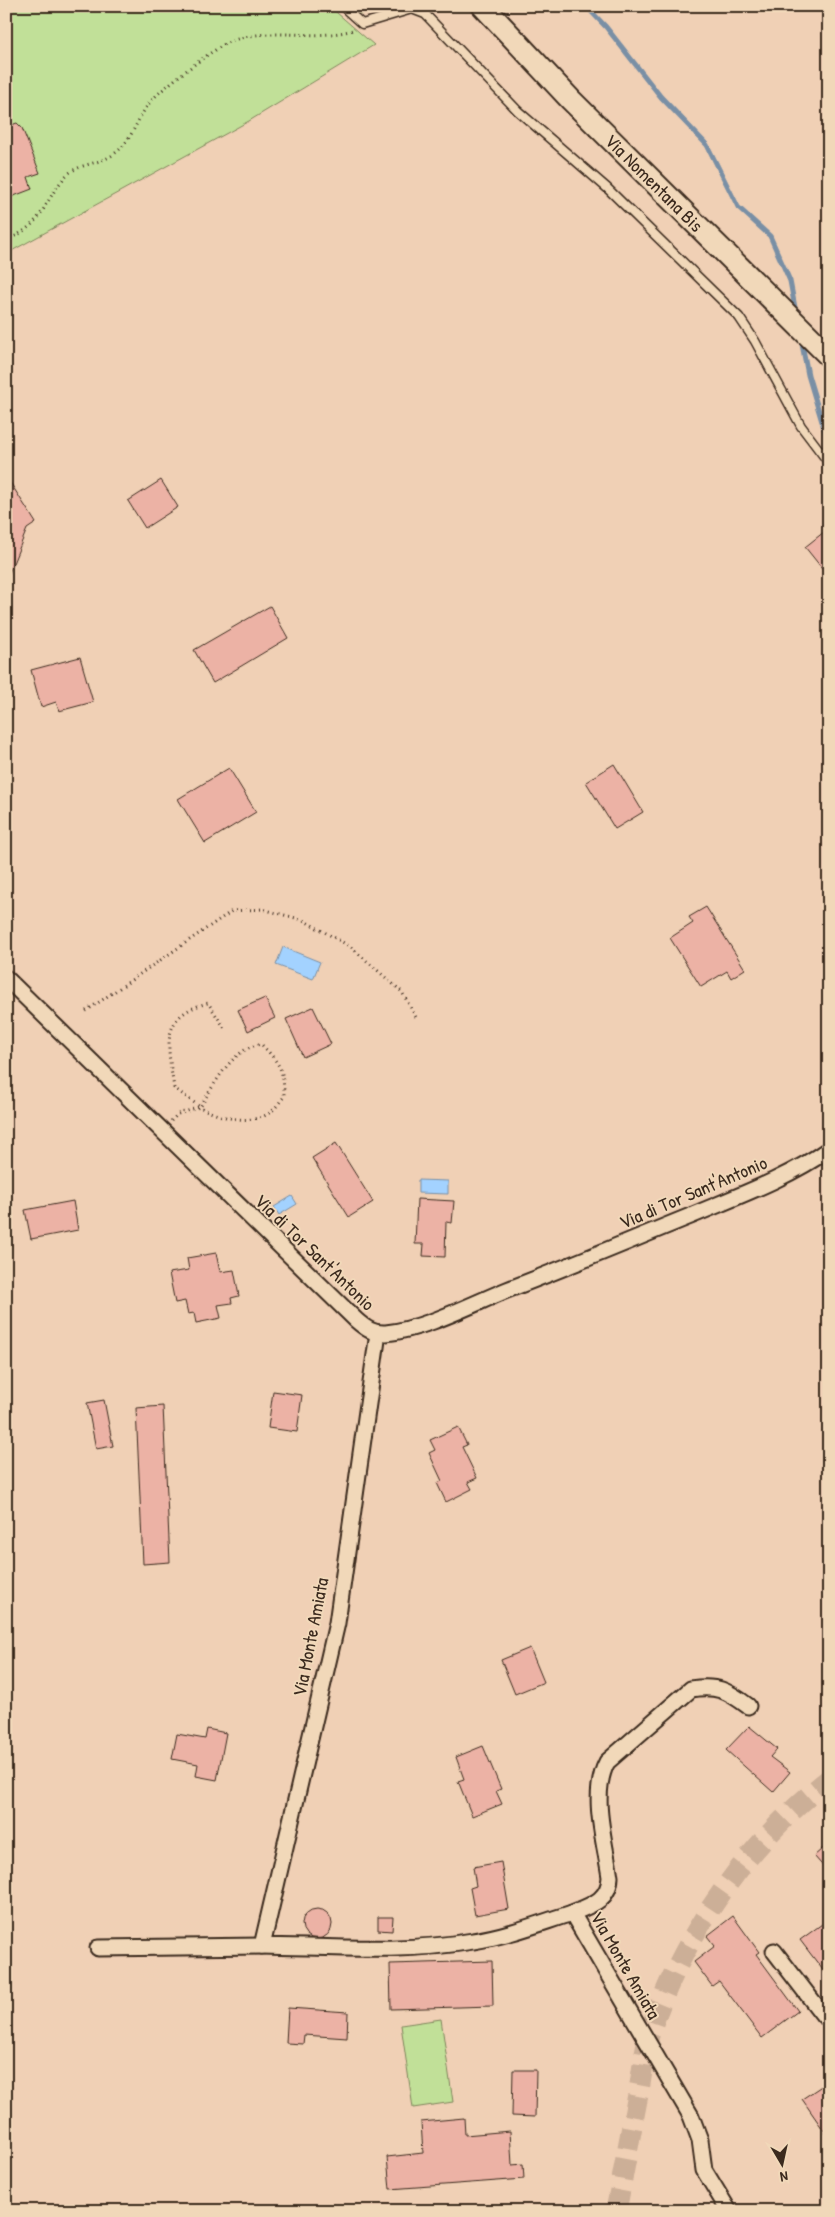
<svg xmlns="http://www.w3.org/2000/svg" width="835" height="2217" viewBox="0 0 835 2217" font-family="'Patrick Hand',sans-serif">
<style>
.green{fill:#c1e098;stroke:#7e855b}
.water{fill:#a3d2ff;stroke:#798fa5}
.lines{fill:none;stroke-linecap:round;stroke-linejoin:round}
.stream{stroke:#798fa5;stroke-width:5}
.building{fill:#ecb2a5;stroke:#3b2a1e}
.secondary-tunnel{stroke:#ccaf97;stroke-width:21;stroke-dasharray:21 11;stroke-linecap:butt}
.service-casing{stroke:#3b2a1e;stroke-width:11}
.minor-casing{stroke:#3b2a1e;stroke-width:19}
.secondary-casing{stroke:#3b2a1e;stroke-width:25}
.path{stroke:#3b2a1e;stroke-width:3;stroke-dasharray:1 4;stroke-linecap:butt}
.service{stroke:#f1d8b9;stroke-width:8}
.minor{stroke:#f1d8b9;stroke-width:15}
.secondary{stroke:#f1d8b9;stroke-width:21}
.labels{text-anchor:middle;stroke-width:4;stroke-linejoin:round;paint-order:stroke}
.street-label{font-size:19px;fill:#3b2a1e;stroke:#f1d8b9}
</style>
<rect width="100%" height="100%" fill="#f0d0b5"/>
<filter id="ink" filterUnits="userSpaceOnUse"><feTurbulence type="fractalNoise" baseFrequency=".02" numOctaves="2"/><feDisplacementMap in="SourceGraphic" scale="10" xChannelSelector="R" yChannelSelector="G"/><feConvolveMatrix kernelMatrix="1 2 1 2 8 2 1 2 1" color-interpolation-filters="sRGB"/></filter>
<g filter="url(#ink)">
<g class="green">
<path d="M 6,6 L 329,6 L 374,45 L 249,121 L 6,254 Z"/>
<path d="M 348,6 L 390,6 L 360,14 Z"/>
<path d="M 441,2019 L 453,2102 L 413,2108 L 401,2025 Z"/>
</g>
<g class="water">
<path d="M 283,947 L 320,962 L 313,979 L 276,965 Z"/>
<path d="M 418,1180 L 448,1181 L 448,1194 L 418,1193 Z"/>
<path d="M 292,1196 L 297,1204 L 279,1215 L 274,1207 Z"/>
</g>
<g class="lines">
<g class="stream">
<path d="M 586,6 L 606,27 L 661,97 L 707,145 L 738,207 L 770,236 L 790,281 L 796,313"/>
<path d="M 801,339 L 808,375 L 826,435 L 829,438"/>
</g>
</g>
<g class="building">
<path d="M 17,123 L 22,128 L 40,173 L 28,177 L 32,189 L 6,199 L 6,127 Z"/>
<path d="M 6,476 L 36,523 L 27,529 L 7,578 Z"/>
<path d="M 161,480 L 178,507 L 145,528 L 128,501 Z"/>
<path d="M 829,528 L 829,577 L 805,547 Z"/>
<path d="M 270,606 L 288,638 L 213,683 L 194,650 Z"/>
<path d="M 80,657 L 93,702 L 59,711 L 56,702 L 41,707 L 31,670 Z"/>
<path d="M 614,764 L 643,812 L 615,829 L 586,782 Z"/>
<path d="M 229,768 L 256,812 L 205,843 L 178,799 Z"/>
<path d="M 706,907 L 745,969 L 731,978 L 727,971 L 701,987 L 670,938 L 693,923 L 689,917 Z"/>
<path d="M 265,998 L 275,1018 L 248,1031 L 238,1010 Z"/>
<path d="M 313,1007 L 331,1044 L 303,1057 L 286,1019 Z"/>
<path d="M 336,1143 L 373,1202 L 349,1217 L 312,1158 Z"/>
<path d="M 417,1199 L 454,1201 L 452,1223 L 446,1222 L 445,1257 L 423,1256 L 424,1244 L 415,1244 Z"/>
<path d="M 73,1201 L 78,1230 L 31,1239 L 25,1210 Z"/>
<path d="M 216,1253 L 220,1272 L 234,1270 L 239,1296 L 231,1298 L 232,1303 L 218,1305 L 221,1318 L 196,1323 L 194,1313 L 188,1314 L 185,1301 L 175,1303 L 169,1273 L 189,1270 L 187,1258 Z"/>
<path d="M 273,1391 L 302,1395 L 297,1432 L 268,1428 Z"/>
<path d="M 104,1400 L 113,1446 L 96,1449 L 87,1403 Z"/>
<path d="M 163,1406 L 170,1562 L 143,1564 L 136,1408 Z"/>
<path d="M 458,1427 L 467,1445 L 462,1447 L 477,1478 L 468,1482 L 472,1489 L 446,1502 L 437,1483 L 442,1481 L 429,1453 L 435,1450 L 430,1440 Z"/>
<path d="M 530,1648 L 544,1682 L 515,1694 L 501,1660 Z"/>
<path d="M 749,1726 L 777,1749 L 770,1757 L 790,1772 L 773,1792 L 726,1750 Z"/>
<path d="M 207,1729 L 226,1733 L 217,1780 L 196,1776 L 198,1764 L 172,1759 L 177,1734 L 205,1739 Z"/>
<path d="M 483,1746 L 501,1789 L 496,1791 L 502,1804 L 472,1816 L 458,1781 L 464,1779 L 456,1757 Z"/>
<path d="M 829,1843 L 829,1873 L 814,1856 Z"/>
<path d="M 501,1862 L 509,1909 L 475,1915 L 470,1888 L 476,1886 L 473,1867 Z"/>
<circle cx="317" cy="1924" r="15"/>
<path d="M 733,1916 L 759,1952 L 756,1954 L 798,2011 L 762,2038 L 719,1981 L 712,1986 L 694,1962 L 715,1946 L 707,1936 Z"/>
<path d="M 378,1917 L 393,1917 L 392,1931 L 378,1930 Z"/>
<path d="M 829,1919 L 829,1978 L 800,1940 Z"/>
<path d="M 492,1961 L 493,2006 L 391,2009 L 390,1964 Z"/>
<path d="M 288,2008 L 348,2012 L 347,2038 L 304,2035 L 303,2044 L 286,2043 Z"/>
<path d="M 513,2070 L 536,2070 L 535,2117 L 512,2116 Z"/>
<path d="M 829,2081 L 829,2138 L 802,2099 Z"/>
<path d="M 464,2118 L 465,2135 L 510,2131 L 512,2165 L 523,2164 L 524,2179 L 390,2189 L 387,2157 L 423,2153 L 421,2122 Z"/>
</g>
<g class="lines">
<path class="secondary-tunnel" d="M 616,2211 C 624,2169 632,2126 640,2084 C 643,2066 645,2046 651,2029 C 685,1931 748,1843 829,1779"/>
<g class="service-casing">
<path id="service" d="M 342,6 L 362,24 L 412,9 L 425,14 L 518,111 L 607,188 L 739,317 L 755,341 L 801,426 L 829,463"/>
</g>
<g class="minor-casing">
<g id="minor">
<path d="M 6,978 L 356,1320 C 365,1328 373,1334 386,1333 C 425,1329 470,1305 507,1290 C 570,1266 631,1240 693,1215 C 738,1196 788,1178 829,1149"/>
<path d="M 378,1333 L 337,1623 L 262,1946 C 331,1947 404,1953 473,1941 C 507,1936 540,1923 572,1913 L 691,2116 L 700,2140 L 704,2170 L 729,2211"/>
<path d="M 572,1913 C 592,1905 609,1900 610,1877 C 605,1842 590,1794 607,1762 L 691,1689 C 717,1685 727,1690 748,1706"/>
<path d="M 98,1948 L 262,1946"/>
<path d="M 774,1951 L 824,2016"/>
</g>
</g>
<g class="secondary-casing">
<g id="secondary">
<path id="s1" d="M 483,6 L 571,100 L 829,356"/>
</g>
</g>
<g class="path">
<path d="M 6,241 C 46,222 40,207 64,178 C 76,163 99,165 114,154 C 132,142 137,117 151,101 C 163,87 213,49 229,42 C 269,25 312,42 353,30"/>
<path d="M 86,1011 L 232,911 L 262,909 L 303,920 L 351,947 L 402,992 L 417,1019"/>
<path d="M 171,1121 L 178,1114 L 200,1107 C 219,1118 252,1126 271,1112 C 276,1108 280,1101 284,1097 C 284,1069 280,1064 261,1044 C 231,1049 215,1084 200,1107 L 174,1088 C 168,1048 158,1015 208,1003 L 226,1030"/>
</g>
<use href="#service" class="service"/>
<use href="#minor" class="minor"/>
<use href="#secondary" class="secondary"/>
</g>
</g>
<g class="labels">
<g class="street-label">
<text dy="7" stroke="none"><textPath href="#s1" startOffset="246">Via Nomentana Bis</textPath></text>
<text transform="translate(693 1192) rotate(-23)" y="7">Via di Tor Sant'Antonio</text>
<text transform="translate(315 1252) rotate(44)" y="7">Via di Tor Sant'Antonio</text>
<text transform="translate(310 1637) rotate(-79)" y="7">Via Monte Amiata</text>
<text transform="translate(626 1965) rotate(60)" y="7">Via Monte Amiata</text>
</g>
</g>
<rect width="835" height="2217" fill="none" stroke="#f1d8b9" stroke-width="25"/>
<rect x="12" y="12" width="810" height="2192" fill="none" stroke="#3b2a1e" stroke-width="2" filter="url(#ink)"/>
<g transform="translate(782 2164) rotate(171)" stroke="#f1d8b9" stroke-width="4" paint-order="stroke">
<path d="M0-4L9 19L0 12L-9 19Z" fill="#3b2a1e"/>
<text y="-8" font-size="14" font-weight="bold" text-anchor="middle" fill="#3b2a1e">N</text>
</g>
</svg>
